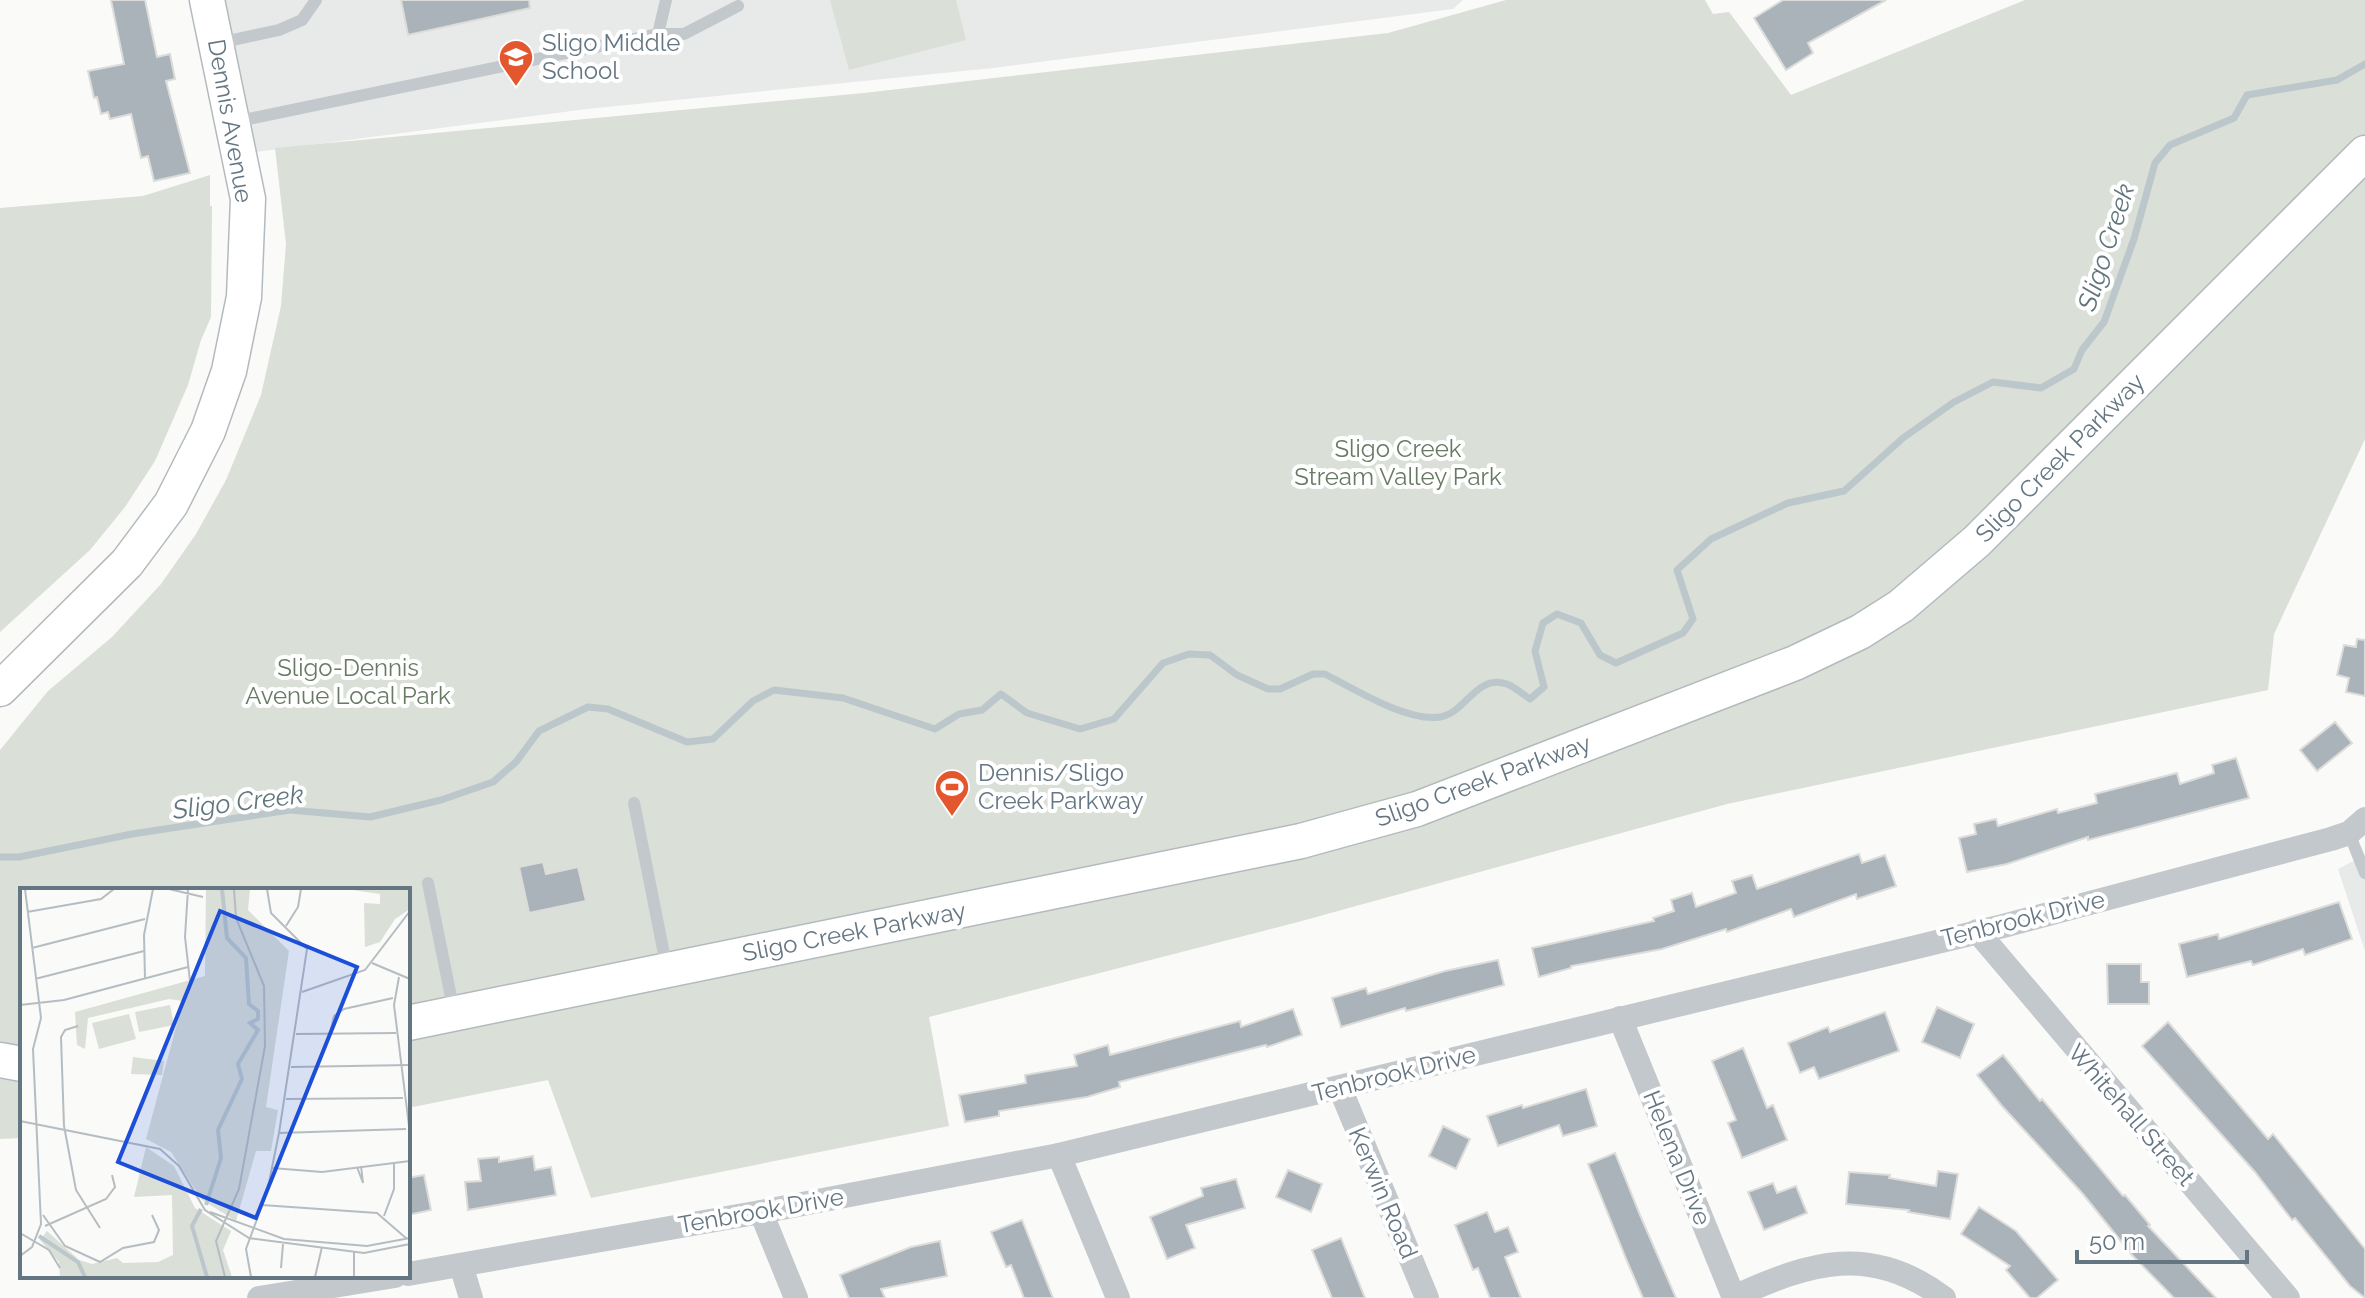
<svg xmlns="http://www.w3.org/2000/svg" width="2365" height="1298" viewBox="0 0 2365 1298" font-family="Raleway,sans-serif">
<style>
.built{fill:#e8e9e9}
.green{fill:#dadfd7}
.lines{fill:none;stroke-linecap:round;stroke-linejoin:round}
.stream{stroke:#bbc7cb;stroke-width:7}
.building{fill:#aab3b9;stroke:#dcdcda;stroke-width:2}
.secondary-casing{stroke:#b3babf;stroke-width:37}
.lane{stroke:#c3c8cc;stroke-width:12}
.street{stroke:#c3c8cc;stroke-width:24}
.secondary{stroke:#fff;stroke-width:34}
.labels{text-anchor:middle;stroke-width:8;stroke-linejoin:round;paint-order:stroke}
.poi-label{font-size:24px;fill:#657683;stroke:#fff;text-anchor:start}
.street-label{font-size:24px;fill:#657683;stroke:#fff}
.park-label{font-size:24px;fill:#687a64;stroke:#fff}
.water-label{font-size:26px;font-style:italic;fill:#60757c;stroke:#fff}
.inset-river{fill:none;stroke:#bbc7cb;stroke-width:4}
.inset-road{fill:none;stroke:#b5bdc2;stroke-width:2}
.view{fill:#1d4ed8;fill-opacity:0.15;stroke:#1d4ed8;stroke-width:4}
.inset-edge{fill:none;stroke:#657683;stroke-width:4}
</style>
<rect width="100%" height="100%" fill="#fafaf8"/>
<g class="built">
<path d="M 225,0 L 1463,0 L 1453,9 L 993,68 L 587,109 L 256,152 Z"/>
<path d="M 2365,855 L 2365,951 L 2338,869 Z"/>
</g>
<g class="green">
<path d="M 830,0 L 956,0 L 966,40 L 849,70 Z"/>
<path d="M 1506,0 L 1705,0 L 1713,14 L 1729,12 L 1791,95 L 2025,0 L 2365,0 L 2365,439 L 2274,634 L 2268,690 L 1727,804 L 1298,922 L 929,1017 L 949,1126 L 591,1198 L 548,1080 L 408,1108 L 408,890 L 22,890 L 22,1138 L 0,1139 L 0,750 L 48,691 L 112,637 L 161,584 L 196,534 L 226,480 L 261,395 L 281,306 L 286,244 L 275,148 L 864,93 L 1388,33 Z"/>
<path d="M 210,175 L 210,206 L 212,206 L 211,317 L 201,340 L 188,385 L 155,461 L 125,507 L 90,550 L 0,632 L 0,208 L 143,196 Z"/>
</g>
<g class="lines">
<path class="stream" d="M 0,857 L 19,857 L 132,834 L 290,810 L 370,817 L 441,800 L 493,782 L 516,762 L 539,731 L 588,707 L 608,709 L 687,742 L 713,739 L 753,701 L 774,690 L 843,698 L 935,729 L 959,714 L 982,710 L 1001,694 L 1027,713 L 1080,729 L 1114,719 L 1163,663 L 1189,654 L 1210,655 L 1237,675 L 1268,689 L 1280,689 L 1313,674 L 1325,674 C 1354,689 1407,722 1440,717 C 1465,713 1475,677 1503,683 C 1512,684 1522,694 1530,699 L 1544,687 L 1535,651 L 1543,623 L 1557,614 L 1581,623 L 1600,655 L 1616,663 L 1683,633 L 1693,619 L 1677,570 L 1711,539 L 1788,503 L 1844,491 L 1903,438 L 1954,402 L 1993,382 L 2041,388 L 2074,369 L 2082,350 L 2104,322 L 2134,239 L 2155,163 L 2170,145 L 2234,118 L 2247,95 L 2337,80 L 2365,64"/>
</g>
<g class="building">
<path d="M 111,0 L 145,0 L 157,57 L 170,54 L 175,79 L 166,81 L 190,173 L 154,181 L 148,156 L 141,158 L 131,114 L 110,119 L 108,112 L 101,114 L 97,97 L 94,98 L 88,71 L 124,64 Z"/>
<path d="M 401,0 L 529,0 L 530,8 L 408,35 Z"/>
<path d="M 1783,0 L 1886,0 L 1808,43 L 1813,53 L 1786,70 L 1754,18 Z"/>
<path d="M 2357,639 L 2365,640 L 2365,696 L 2346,692 L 2349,678 L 2337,675 L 2344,645 L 2356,647 Z"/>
<path d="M 2335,722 L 2352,743 L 2317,771 L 2300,750 Z"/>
<path d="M 2236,758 L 2249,798 L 2088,840 L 2088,837 L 2007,864 L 1967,872 L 1959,838 L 1976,834 L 1974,824 L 1996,819 L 1998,826 L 2057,809 L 2058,813 L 2097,803 L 2095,794 L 2177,773 L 2180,784 L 2214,773 L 2212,765 Z"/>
<path d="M 1859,854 L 1862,863 L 1885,855 L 1896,886 L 1857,899 L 1856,894 L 1794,917 L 1791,909 L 1727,932 L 1726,929 L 1662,949 L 1571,966 L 1571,968 L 1539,977 L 1532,948 L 1654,921 L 1653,918 L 1674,911 L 1671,900 L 1692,893 L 1696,907 L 1736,893 L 1732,881 L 1752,875 L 1757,889 Z"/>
<path d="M 543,862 L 546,874 L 578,867 L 586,901 L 529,913 L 519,867 Z"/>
<path d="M 2339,902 L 2352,939 L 2305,955 L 2303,949 L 2253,965 L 2251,961 L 2187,977 L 2179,944 L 2218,934 L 2219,939 Z"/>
<path d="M 1498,960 L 1504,985 L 1406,1011 L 1405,1008 L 1341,1027 L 1332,998 L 1366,988 L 1368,994 L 1445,971 Z"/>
<path d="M 2107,964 L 2141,964 L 2141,982 L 2149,982 L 2149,1004 L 2108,1004 Z"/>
<path d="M 1937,1007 L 1974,1024 L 1960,1058 L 1922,1042 Z"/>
<path d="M 1293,1009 L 1302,1035 L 1267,1047 L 1266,1045 L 1119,1082 L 1120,1087 L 1087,1097 L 999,1111 L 999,1116 L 965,1122 L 959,1095 L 1026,1083 L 1025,1075 L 1077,1066 L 1074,1055 L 1108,1045 L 1110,1055 L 1240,1021 L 1241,1027 Z"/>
<path d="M 1885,1012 L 1899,1051 L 1819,1079 L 1814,1067 L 1800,1073 L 1788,1043 L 1828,1027 L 1830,1032 Z"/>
<path d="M 2168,1022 L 2268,1139 L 2273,1134 L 2365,1249 L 2365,1298 L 2350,1286 L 2295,1218 L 2292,1220 L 2255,1172 L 2142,1046 Z"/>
<path d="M 1743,1048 L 1767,1108 L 1773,1105 L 1787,1140 L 1742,1158 L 1728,1123 L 1736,1120 L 1712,1061 Z"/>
<path d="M 2003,1055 L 2040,1101 L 2042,1099 L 2123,1196 L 2125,1195 L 2150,1225 L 2148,1226 L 2216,1298 L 2174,1298 L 2132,1255 L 2083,1194 L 2002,1106 L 1977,1075 Z"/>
<path d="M 1586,1089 L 1597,1126 L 1563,1136 L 1559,1125 L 1498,1146 L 1487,1116 L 1522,1105 L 1523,1108 Z"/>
<path d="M 1443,1126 L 1470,1139 L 1456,1169 L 1429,1156 Z"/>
<path d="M 1615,1153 L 1640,1215 L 1676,1298 L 1643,1298 L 1627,1261 L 1588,1164 Z"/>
<path d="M 533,1156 L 535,1170 L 551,1167 L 556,1195 L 468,1210 L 465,1182 L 481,1181 L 478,1159 L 499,1157 L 499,1162 Z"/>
<path d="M 1288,1170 L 1322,1184 L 1311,1212 L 1276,1197 Z"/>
<path d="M 1938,1171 L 1958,1174 L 1950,1219 L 1908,1212 L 1909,1210 L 1846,1204 L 1849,1172 L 1890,1175 L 1889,1178 L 1936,1186 Z"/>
<path d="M 424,1175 L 431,1210 L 408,1215 L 408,1178 Z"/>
<path d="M 1236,1179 L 1245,1208 L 1186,1225 L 1195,1248 L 1167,1259 L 1150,1217 L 1203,1196 L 1201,1188 Z"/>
<path d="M 1773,1183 L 1777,1193 L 1796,1186 L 1807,1213 L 1764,1230 L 1748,1192 Z"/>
<path d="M 1979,1207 L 2016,1231 L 2058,1280 L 2037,1298 L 2030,1298 L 2006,1270 L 2010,1266 L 1961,1234 Z"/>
<path d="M 1487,1212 L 1495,1232 L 1508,1227 L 1518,1252 L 1505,1257 L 1521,1298 L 1490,1298 L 1478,1268 L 1473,1270 L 1455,1225 Z"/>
<path d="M 1022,1220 L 1053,1298 L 1024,1298 L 1011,1265 L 1006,1267 L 991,1232 Z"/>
<path d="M 1341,1238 L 1365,1298 L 1332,1298 L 1312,1250 Z"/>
<path d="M 940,1241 L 947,1276 L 881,1289 L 885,1298 L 849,1298 L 840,1275 L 911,1247 Z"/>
</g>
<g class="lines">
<g class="secondary-casing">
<g id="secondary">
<path d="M 0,689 L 127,563 L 171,504 L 208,431 L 229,371 L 244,297 L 248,199 L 207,0"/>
<path d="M 408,1023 L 1301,841 L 1417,809 L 1795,663 L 1860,632 L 1901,606 L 1977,541 L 2365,153"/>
<path d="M 0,1060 L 22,1064"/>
</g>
</g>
<g class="lane">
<path d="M 666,0 L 658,34 L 684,34 L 738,6"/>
<path d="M 219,43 L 279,30 L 302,20 L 316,0"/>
<path d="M 234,122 L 658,34"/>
<path d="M 634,803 L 667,969"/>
<path d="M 2349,833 L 2365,873"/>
<path d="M 428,883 L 454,1012"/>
</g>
<g class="street">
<path d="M 1977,931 L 2288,1298"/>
<path d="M 1620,1018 L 1734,1298"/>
<path d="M 1340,1088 L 1427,1298"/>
<path d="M 1059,1155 L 1118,1298"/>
<path d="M 761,1212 L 796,1298"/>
<path d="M 461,1265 L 471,1298"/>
<path d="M 408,1274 L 761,1212 L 1059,1155 L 2003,926 L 2331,839 L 2349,833 L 2365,819"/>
<path d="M 1734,1297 C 1810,1262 1871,1243 1944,1298"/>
<path d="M 259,1298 L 395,1276"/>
</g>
<use href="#secondary" class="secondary"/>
</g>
<defs>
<g id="school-pin" transform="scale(1.8)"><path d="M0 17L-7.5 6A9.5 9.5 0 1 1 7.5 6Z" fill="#e4572e" stroke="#fff"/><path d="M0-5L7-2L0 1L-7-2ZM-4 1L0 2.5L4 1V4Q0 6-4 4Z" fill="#fff"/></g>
<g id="stadium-pin" transform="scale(1.8)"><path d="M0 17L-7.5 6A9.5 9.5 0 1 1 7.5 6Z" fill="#e4572e" stroke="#fff"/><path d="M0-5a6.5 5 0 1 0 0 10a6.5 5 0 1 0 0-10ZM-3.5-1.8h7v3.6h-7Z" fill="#fff"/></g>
</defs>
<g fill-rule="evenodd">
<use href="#school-pin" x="516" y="57"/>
<use href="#stadium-pin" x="952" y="787"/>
</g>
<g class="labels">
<g class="poi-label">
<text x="542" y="51">Sligo Middle<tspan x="542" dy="28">School</tspan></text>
<text x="978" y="781">Dennis/Sligo<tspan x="978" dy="28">Creek Parkway</tspan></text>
</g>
<g class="street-label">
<text transform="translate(230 121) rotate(80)" y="8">Dennis Avenue</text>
<text transform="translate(2060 458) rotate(-45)" y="8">Sligo Creek Parkway</text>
<text transform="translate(1483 781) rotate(-20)" y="8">Sligo Creek Parkway</text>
<text transform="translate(2023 919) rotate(-14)" y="8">Tenbrook Drive</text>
<text transform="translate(854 932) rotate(-11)" y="8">Sligo Creek Parkway</text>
<text transform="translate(1394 1074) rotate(-14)" y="8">Tenbrook Drive</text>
<text transform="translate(2131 1115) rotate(49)" y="8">Whitehall Street</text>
<text transform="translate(1677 1158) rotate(68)" y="8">Helena Drive</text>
<text transform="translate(1383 1193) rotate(67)" y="8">Kerwin Road</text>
<text transform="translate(761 1211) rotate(-10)" y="8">Tenbrook Drive</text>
</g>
<g class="park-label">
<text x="1398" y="457">Sligo Creek<tspan x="1398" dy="28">Stream Valley Park</tspan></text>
<text x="348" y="676">Sligo-Dennis<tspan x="348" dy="28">Avenue Local Park</tspan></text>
</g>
<g class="water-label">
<text transform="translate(2106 247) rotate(-72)" y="9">Sligo Creek</text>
<text transform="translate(238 802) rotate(-7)" y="9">Sligo Creek</text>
</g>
</g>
<g transform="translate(20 888)">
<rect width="390" height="390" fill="#fafaf8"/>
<path d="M 186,1 L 230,1 L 228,22 L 269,63 L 246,219 L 258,222 L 251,263 L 236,263 L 216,333 L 182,312 L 151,264 L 126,251 L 163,113 L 149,111 L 68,130 L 65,161 L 57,157 L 55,124 L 185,88 ZM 390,1 L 390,21 L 375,31 L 360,54 L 345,59 L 344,15 L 360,16 L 360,6 L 333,2 ZM 150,117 L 154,137 L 119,144 L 115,124 ZM 109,126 L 116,151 L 79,161 L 72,135 ZM 113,169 L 144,173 L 142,187 L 111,186 ZM 126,259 L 154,278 L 175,320 L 211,343 L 203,362 L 212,389 L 40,389 L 39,374 L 20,352 L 27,343 L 59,372 L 72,376 L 97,370 L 103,375 L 138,374 L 153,367 L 152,307 L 114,309 Z" fill="#dadfd7"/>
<path class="inset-river" d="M 186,317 L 201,270 L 198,242 L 222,191 L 218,176 L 238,142 L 230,135 L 238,131 L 238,123 L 229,116 L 226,70 L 207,50 L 202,1M 181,321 L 172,338 L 187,389M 19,348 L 58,374 L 65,389"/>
<path class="inset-road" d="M 149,1 L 183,9M 168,1 L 165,49 L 170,93M 7,24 L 81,11 L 94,1M 266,38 L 278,19 L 281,1M 12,60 L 125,31M 352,75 L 390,91M 379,89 L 374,117 L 390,246M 15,91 L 124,63M 125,91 L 124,47 L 133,1M 282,104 L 345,82 L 390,23M 0,117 L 44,112 L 168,79M 58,138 L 45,142 L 41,149 L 44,238 L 56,302 L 80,340M 276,146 L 376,145M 310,146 L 314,128 L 324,121 L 373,110M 271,179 L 390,177M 266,211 L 383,210M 0,233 L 140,261 L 159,278 L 185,322 L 229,350 L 344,365 L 390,356M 259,245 L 386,241M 337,279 L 343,295 L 341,278M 252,280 L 302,284 L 390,273M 242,317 L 357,325 L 387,351M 190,324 L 264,351 L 347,358 L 390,350M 23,327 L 45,358 L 80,374 L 103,360 L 134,354 L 139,342 L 132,327M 364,328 L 374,301 L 374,275M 25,338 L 86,311 L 95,299 L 92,287M 0,345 L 29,362 L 40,380M 334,363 L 334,389M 0,368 L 12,359 L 21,336 L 13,161 L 21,130 L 5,1M 261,380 L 263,356M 205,389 L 196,353 L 219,301 L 245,158 L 244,98 L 216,30 L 214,1M 231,389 L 226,361 L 247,304 L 259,245 L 287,61 L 251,25 L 247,1M 295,389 L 302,359"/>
<path class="view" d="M 200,23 L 337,79 L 236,330 L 98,274 Z"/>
<rect width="390" height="390" class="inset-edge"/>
</g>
<path d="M2077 1250v12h170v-12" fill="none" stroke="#657683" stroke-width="4"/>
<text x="2089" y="1250" font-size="24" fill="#657683" stroke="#ffffff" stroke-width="6" paint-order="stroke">50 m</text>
</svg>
